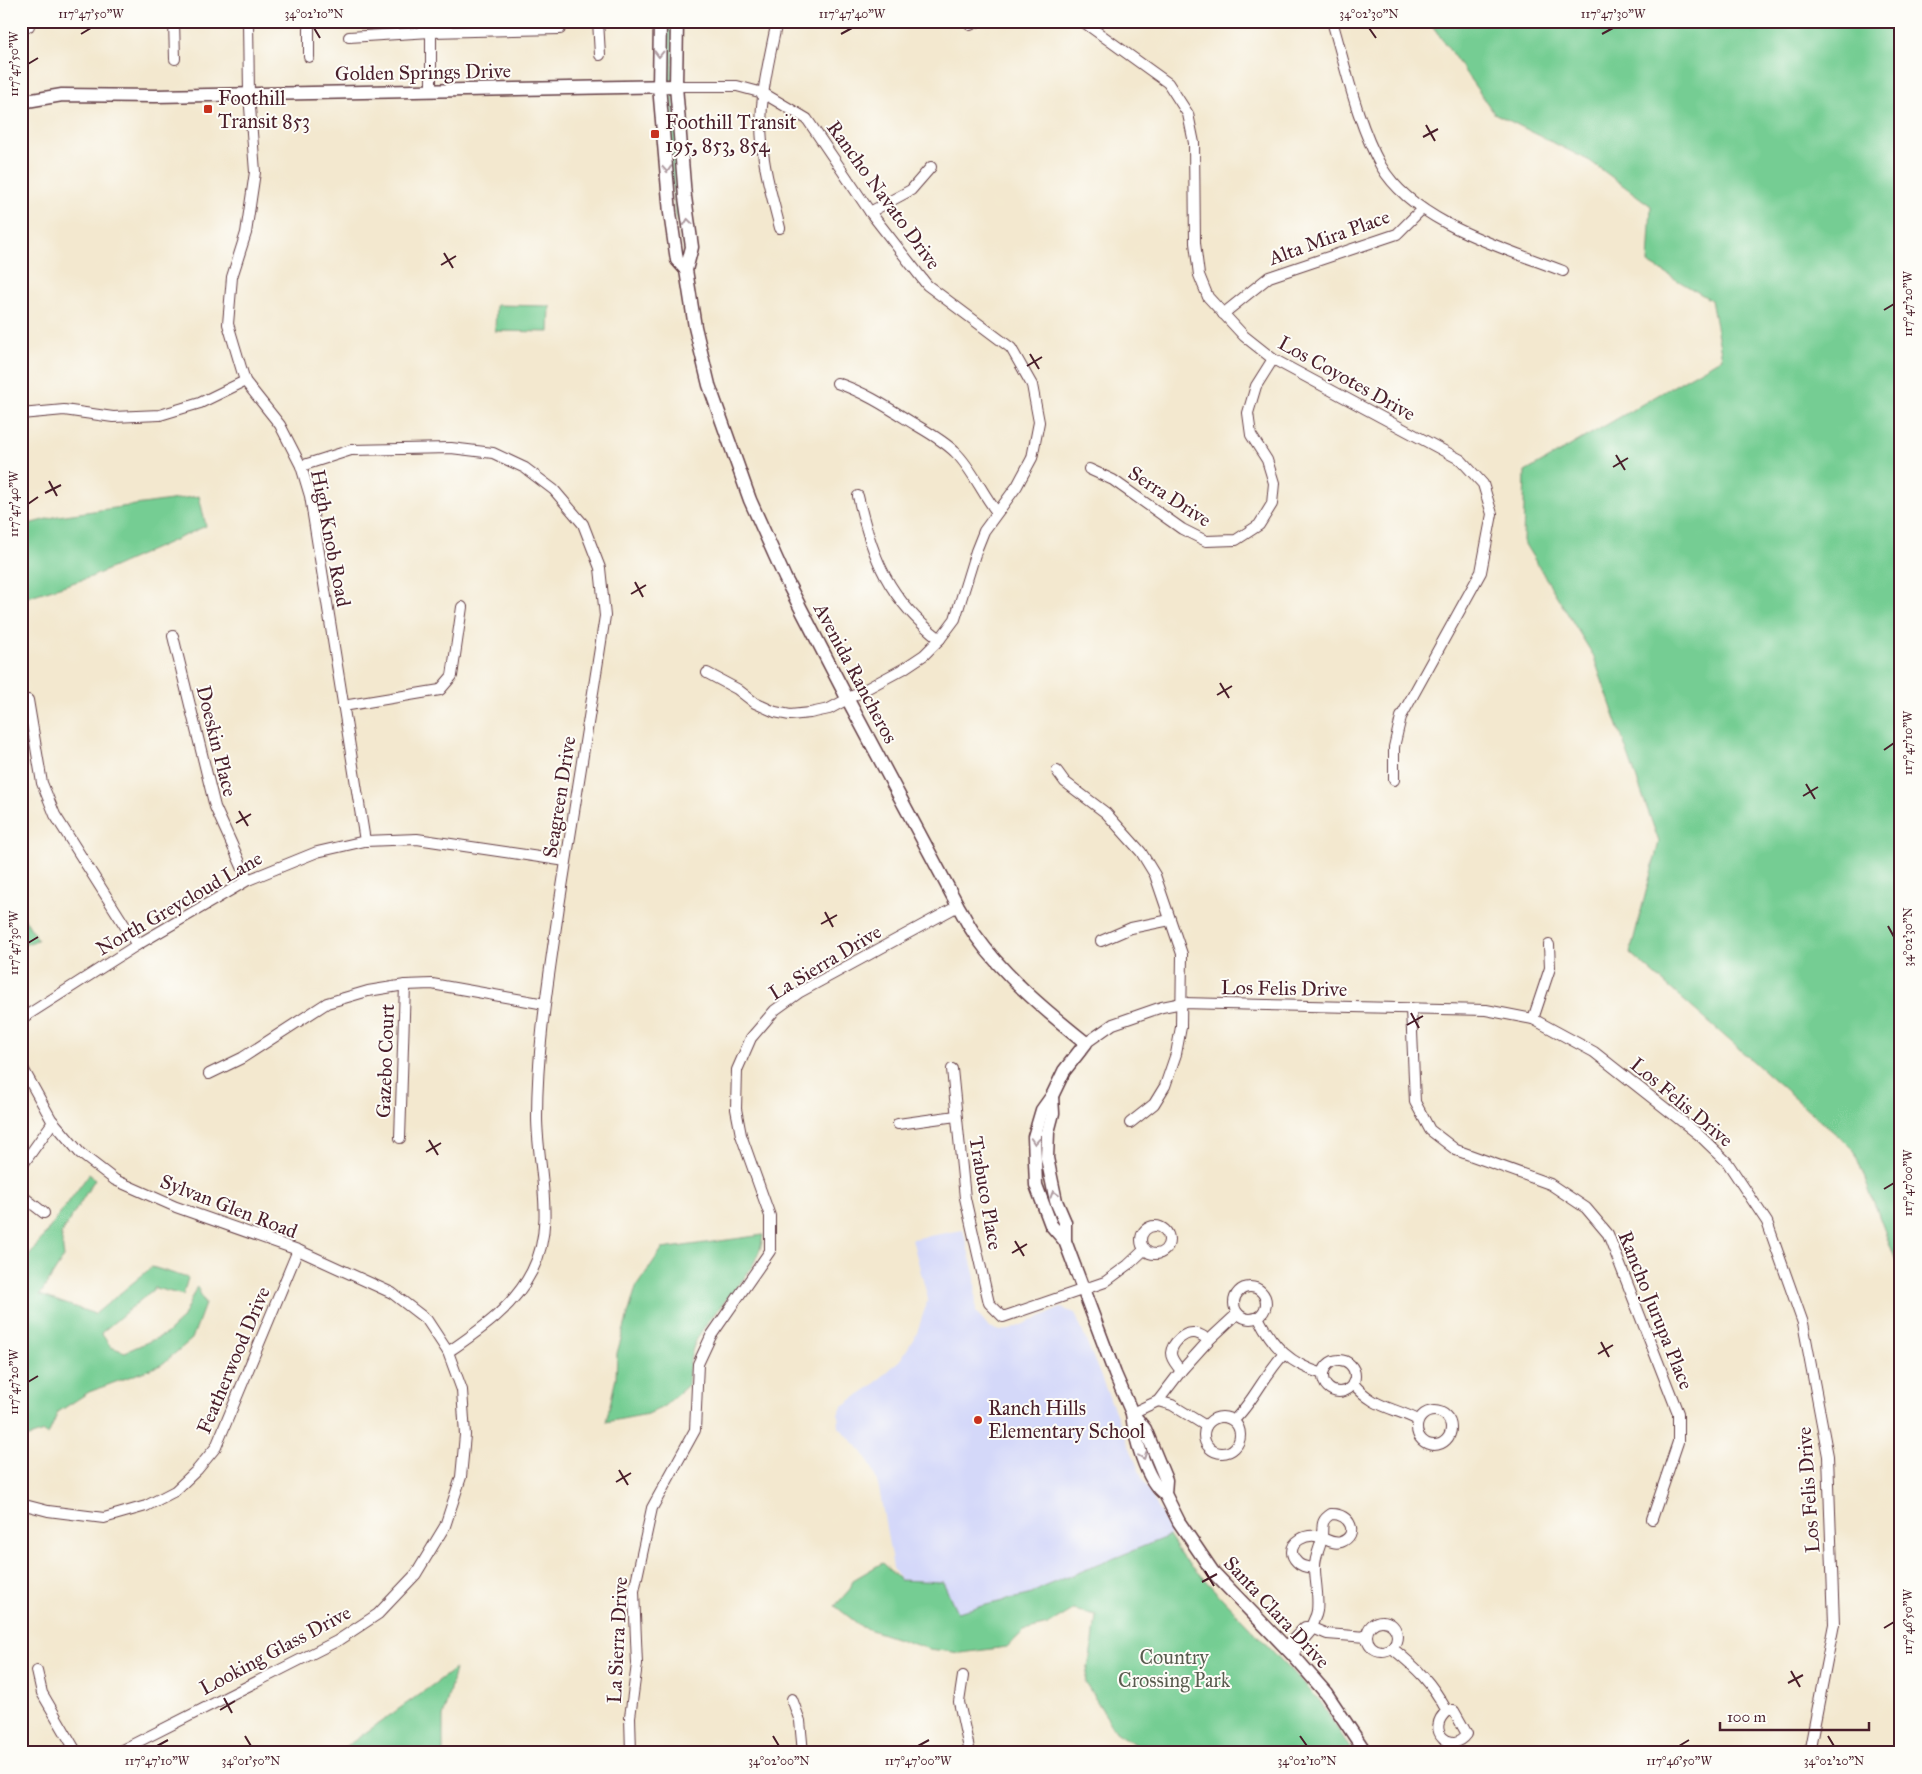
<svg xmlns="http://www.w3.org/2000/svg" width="1922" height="1774" viewBox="0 0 1922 1774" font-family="'IM FELL Great Primer',serif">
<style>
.built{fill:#d4d8f9}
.green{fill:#74cd93;stroke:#5f765f}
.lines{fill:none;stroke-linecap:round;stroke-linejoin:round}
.minor-casing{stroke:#633d44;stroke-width:12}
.major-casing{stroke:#633d44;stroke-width:15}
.minor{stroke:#fff;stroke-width:10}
.major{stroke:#fff;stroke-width:12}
.oneway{stroke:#ae9aa0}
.ticks{fill:none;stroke:#4a1f2b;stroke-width:2}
.poi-dot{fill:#c8321e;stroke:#fdfcf7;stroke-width:2}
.labels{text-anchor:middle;stroke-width:4;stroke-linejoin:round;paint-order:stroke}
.street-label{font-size:20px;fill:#4a1f2b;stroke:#fdfcf7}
.poi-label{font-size:20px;fill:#4a1f2b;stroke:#fdfcf7;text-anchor:start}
.park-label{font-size:20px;fill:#595c4f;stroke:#fdfcf7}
.neatline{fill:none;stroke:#4a1f2b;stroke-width:2}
.ticks-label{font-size:12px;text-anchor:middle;fill:#4a1f2b}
</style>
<rect width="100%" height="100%" fill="#fdfcf7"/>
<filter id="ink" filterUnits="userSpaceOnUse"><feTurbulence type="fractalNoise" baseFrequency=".02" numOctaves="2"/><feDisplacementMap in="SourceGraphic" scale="10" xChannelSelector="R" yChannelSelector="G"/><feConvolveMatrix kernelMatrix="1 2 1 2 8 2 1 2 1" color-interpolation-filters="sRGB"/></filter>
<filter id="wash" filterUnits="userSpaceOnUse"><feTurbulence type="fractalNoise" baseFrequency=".0096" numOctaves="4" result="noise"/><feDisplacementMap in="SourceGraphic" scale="20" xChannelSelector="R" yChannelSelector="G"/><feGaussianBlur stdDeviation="1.12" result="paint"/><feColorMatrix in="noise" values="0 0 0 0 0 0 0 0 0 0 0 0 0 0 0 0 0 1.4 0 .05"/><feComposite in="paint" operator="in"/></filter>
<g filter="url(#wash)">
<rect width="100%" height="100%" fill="#f3e8cf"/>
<path class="built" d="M 963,1230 L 975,1277 L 976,1312 L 989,1328 L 1000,1331 L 1010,1330 L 1061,1308 L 1075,1313 L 1143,1480 L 1172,1533 L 1169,1536 L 1043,1587 L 1032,1594 L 957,1612 L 943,1582 L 900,1580 L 893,1568 L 879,1488 L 872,1467 L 861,1450 L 839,1427 L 838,1414 L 843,1406 L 873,1385 L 901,1359 L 917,1333 L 928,1299 L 912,1239 Z"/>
<g class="green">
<path d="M 662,21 L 674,21 L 673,84 L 662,83 Z"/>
<path d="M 1429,21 L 1901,21 L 1901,1274 L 1854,1150 L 1630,953 L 1659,842 L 1593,655 L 1523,541 L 1525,472 L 1722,358 L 1711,300 L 1648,263 L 1651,206 L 1590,161 L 1494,113 Z"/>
<path d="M 661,88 L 674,88 L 687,257 L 675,212 Z"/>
<path d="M 496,305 L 550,306 L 549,332 L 495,331 Z"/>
<path d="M 199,496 L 206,526 L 91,577 L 21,599 L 21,526 L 58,516 Z"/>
<path d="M 21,913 L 38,940 L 21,946 Z"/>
<path d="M 89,1174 L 95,1179 L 61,1234 L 64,1257 L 40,1295 L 95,1314 L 152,1267 L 188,1278 L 183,1295 L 155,1288 L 101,1333 L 111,1347 L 125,1352 L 166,1334 L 182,1319 L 197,1286 L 205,1304 L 192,1339 L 161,1365 L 89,1392 L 58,1412 L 48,1435 L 43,1432 L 21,1440 L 21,1267 Z"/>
<path d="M 763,1235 C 759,1277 712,1306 695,1343 C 689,1356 689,1371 688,1385 L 663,1407 L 648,1414 L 606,1422 L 616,1378 L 617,1353 L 636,1287 L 662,1249 Z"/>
<path d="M 1169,1536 L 1182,1556 L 1320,1701 L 1353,1753 L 1148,1753 L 1116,1732 L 1085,1682 L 1093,1642 L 1096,1615 L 1073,1610 L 1048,1625 L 1024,1631 L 1007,1647 L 961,1653 L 929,1649 L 862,1627 L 835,1606 L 850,1589 L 853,1580 L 882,1563 L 900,1580 L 943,1582 L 957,1612 L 1032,1594 L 1043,1587 Z"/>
<path d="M 455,1669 L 443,1717 L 443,1753 L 337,1753 Z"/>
</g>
</g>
<g filter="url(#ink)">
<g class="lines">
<g class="minor-casing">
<g id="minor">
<path d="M 29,21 L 29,26"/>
<path d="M 174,21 L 175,59"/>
<path d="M 248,21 L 249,94 L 255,172 L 246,233 L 232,277 L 228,324 L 245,381 L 280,425 L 301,466 L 310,496 L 365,841"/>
<path d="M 309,21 L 309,57"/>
<path d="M 431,21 L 431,90"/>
<path d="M 598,21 L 600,55"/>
<path d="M 777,21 C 769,61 758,102 762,142 C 764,171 773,200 780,228"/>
<path d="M 1082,21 L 1168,83 L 1188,114 L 1194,143 L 1195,243 L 1199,275 L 1208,297 L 1244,336 L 1273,359 L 1461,460 L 1483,484 L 1492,514 L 1481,572 L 1401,717 L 1394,747 L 1394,780"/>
<path d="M 1332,21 C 1346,68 1357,123 1381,166 C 1414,223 1504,248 1563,271"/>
<path d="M 970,25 L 979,21"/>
<path d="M 349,37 L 431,32 L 560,29"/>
<path d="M 676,86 L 737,86 L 763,93 L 807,119 L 870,212 L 927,285 L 1011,348 L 1032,385 L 1039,422 L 1032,458 L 1017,486 L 984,531 L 976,551 L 955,619 L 940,639 L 924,655 L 903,669 L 829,709 L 810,713 L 790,715 L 775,712 L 755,703 L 737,689 L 707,673"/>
<path d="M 870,212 L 911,190 L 931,167"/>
<path d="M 1223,314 L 1269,277 L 1397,234 L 1422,209"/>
<path d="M 837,383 C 864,392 887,407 911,422 C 926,431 943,440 955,452 C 972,468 982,494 997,512"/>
<path d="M 21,414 L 64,410 L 113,417 L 160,415 L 200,403 L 245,381"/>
<path d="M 301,466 L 351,450 L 451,448 L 493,453 L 525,468 L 554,490 L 583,524 L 600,568 L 605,616 C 590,713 574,810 559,906 C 549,976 537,1046 537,1117 C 537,1167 557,1223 532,1271 C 514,1307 480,1330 448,1352"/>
<path d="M 1089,469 L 1113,480 L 1182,529 L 1206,541 L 1236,540 L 1259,525 L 1272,504 L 1274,483 L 1267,460 L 1251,435 L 1248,413 L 1256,386 L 1273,359"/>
<path d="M 858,496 C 872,558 889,600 940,639"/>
<path d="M 173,636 L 215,807 L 248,880"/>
<path d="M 28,700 L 42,783 L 55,815 L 137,945"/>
<path d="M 343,706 L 440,690 L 452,676 L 462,607"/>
<path d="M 1057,771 L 1065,782 L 1106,813 L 1141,852 L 1155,875 L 1182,954 L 1181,1027 L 1176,1054 L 1165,1086 L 1154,1104 L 1130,1123"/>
<path d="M 1101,941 L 1131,928 L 1170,920"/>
<path d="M 1411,1008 L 1415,1102 L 1430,1130 L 1456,1150 L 1550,1184 L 1586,1208 L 1608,1234 L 1678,1413 L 1678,1442 L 1652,1519"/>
<path d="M 21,1019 L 137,945 L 248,880 L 317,852 L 365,841 L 417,839 L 566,861"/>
<path d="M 1533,1019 L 1550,968 L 1549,945"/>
<path d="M 1086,1043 L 1113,1024 L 1162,1007 L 1182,1003 L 1486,1010 L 1533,1019 L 1594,1052 L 1698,1134 L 1727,1162 L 1767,1222 L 1803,1323 L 1828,1456 L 1834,1624 L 1809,1753"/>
<path d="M 21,1065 L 51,1119 L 80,1153 L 115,1180 L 176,1207 L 298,1250 L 392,1293 L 427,1320 L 448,1352 L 462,1390 L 465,1435 L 461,1477 L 445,1526 L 416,1574 L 378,1614 L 337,1641 L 116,1753"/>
<path d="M 952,1069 L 965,1198 L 989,1303 L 1003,1317 L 1105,1282 L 1128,1265 L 1145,1249"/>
<path d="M 209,1074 L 242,1058 L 327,1003 L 368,991 L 405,985 L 432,984 L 545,1004"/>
<path d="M 898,1124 L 956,1116"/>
<path d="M 400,1138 L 405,985"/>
<path d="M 21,1167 L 53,1122"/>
<path d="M 21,1195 L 44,1213"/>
<circle cx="1155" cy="1240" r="14"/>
<circle cx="1250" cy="1303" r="16"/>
<path d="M 1258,1317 C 1273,1347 1290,1364 1323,1374"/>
<circle cx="1339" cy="1376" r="16"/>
<path d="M 1181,1371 C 1177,1365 1171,1360 1171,1353 C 1172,1343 1184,1332 1194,1333 C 1199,1333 1204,1337 1209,1340"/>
<path d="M 1353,1383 C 1373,1408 1393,1407 1418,1420"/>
<path d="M 1158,1401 L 1172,1405 L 1206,1426"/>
<circle cx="1434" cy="1428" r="17"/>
<path d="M 1132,1413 L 1158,1401 L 1181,1371 L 1209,1340 L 1237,1314"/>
<circle cx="1222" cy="1435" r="18"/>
<path d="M 1234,1420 C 1254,1401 1264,1375 1284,1354"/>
<path d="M 21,1504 L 48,1511 L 104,1518 L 146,1506 L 175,1491 L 197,1470 L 216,1447 L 298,1250"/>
<circle cx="1382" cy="1636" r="15"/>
<path d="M 1310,1627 L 1327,1634 L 1367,1637"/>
<path d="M 1286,1647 L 1305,1627 L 1310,1627"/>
<path d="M 1392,1648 C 1418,1669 1431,1682 1447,1711"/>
<path d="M 1292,1654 L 1311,1632 C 1310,1624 1316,1619 1317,1611 C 1319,1596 1315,1582 1315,1568 C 1314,1557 1321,1547 1322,1537 C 1323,1526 1320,1521 1331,1514 C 1350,1513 1360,1535 1341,1542 C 1331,1545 1325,1537 1315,1536 C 1305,1535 1292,1541 1292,1552 C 1292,1556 1294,1559 1297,1562 C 1301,1567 1308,1567 1314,1568"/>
<path d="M 37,1671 L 42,1693 L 77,1753"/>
<path d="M 963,1676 L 959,1702 L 970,1753"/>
<path d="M 792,1699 L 800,1721 L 803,1753"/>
<path d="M 1447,1711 L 1454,1711 L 1467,1734 C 1452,1755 1424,1730 1447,1711 Z"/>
<path d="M 631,1753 L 630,1717 L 637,1664 L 634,1591 L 652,1508 L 695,1430 L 698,1364 L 711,1336 L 770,1251 L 770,1216 L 741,1135 L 736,1109 L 737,1070 L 751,1038 L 775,1010 L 800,992 L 958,906"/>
</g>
</g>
<g class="major-casing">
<g id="major">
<path d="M 660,21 L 659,86 L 670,213 L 677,260 L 686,270"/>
<path d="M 677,21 L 676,86 L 685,197 L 692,247 L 686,270 L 695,327 L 709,385 L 750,500 L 785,578 L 847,698 L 958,906 C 964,916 969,927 976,936 C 1005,977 1046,1011 1086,1043 L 1064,1071 L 1052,1096 L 1042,1110 L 1034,1137 L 1036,1185 L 1051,1225 L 1065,1241"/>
<path d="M 21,102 L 62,95 L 155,96 L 676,86"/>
<path d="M 1052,1096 L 1053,1113 L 1048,1132 L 1047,1158 L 1056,1201 L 1065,1222 L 1065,1241 L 1115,1374 L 1132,1413 L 1145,1429 L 1166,1480 L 1165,1494 L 1179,1522 L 1213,1572 L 1292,1654 L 1326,1693 L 1366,1753"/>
<path d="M 1132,1413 C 1134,1435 1146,1482 1165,1494"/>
</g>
</g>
<use href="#minor" class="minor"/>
<use href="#major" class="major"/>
</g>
<defs><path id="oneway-chevron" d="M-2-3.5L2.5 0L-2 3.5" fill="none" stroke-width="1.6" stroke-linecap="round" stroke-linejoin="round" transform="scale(1.25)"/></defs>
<g class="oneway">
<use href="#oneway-chevron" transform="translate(659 54) rotate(91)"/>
<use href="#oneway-chevron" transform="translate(667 169) rotate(86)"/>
<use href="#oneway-chevron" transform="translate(688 222) rotate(-97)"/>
<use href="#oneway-chevron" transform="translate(1035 1141) rotate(94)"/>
<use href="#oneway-chevron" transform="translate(1054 1194) rotate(-106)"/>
<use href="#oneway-chevron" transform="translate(1143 1456) rotate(69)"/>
</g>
</g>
<path class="ticks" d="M 314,28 L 320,38M 1369,28 L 1376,38M 81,34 L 91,28M 841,34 L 852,28M 1602,34 L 1613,28M 28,64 L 38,58M 1426,125 L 1435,141M 1423,137 L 1438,129M 444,253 L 453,268M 441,265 L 456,256M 1884,310 L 1894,304M 1030,354 L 1039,369M 1027,366 L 1042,357M 1616,455 L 1625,470M 1613,467 L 1628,458M 49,481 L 57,496M 45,493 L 61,485M 28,504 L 38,497M 635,582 L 643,597M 631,594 L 646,585M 1220,683 L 1229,698M 1217,695 L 1232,686M 1884,750 L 1894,743M 1806,784 L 1815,799M 1803,796 L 1818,787M 239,811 L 248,826M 236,823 L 251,814M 825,912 L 833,927M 821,924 L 837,915M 1888,926 L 1894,937M 28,943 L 38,937M 1411,1013 L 1419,1028M 1407,1025 L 1423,1016M 429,1140 L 438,1155M 426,1152 L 441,1143M 1884,1189 L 1894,1183M 1015,1241 L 1024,1256M 1012,1253 L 1027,1244M 1601,1342 L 1609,1357M 1598,1354 L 1613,1345M 28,1382 L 38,1376M 619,1470 L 628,1485M 616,1482 L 631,1473M 1205,1571 L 1214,1586M 1202,1582 L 1217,1574M 1884,1628 L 1894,1622M 1791,1671 L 1800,1687M 1788,1683 L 1803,1675M 224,1698 L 232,1713M 220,1710 L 235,1701M 245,1736 L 251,1746M 773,1736 L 779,1746M 1300,1736 L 1307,1746M 1828,1736 L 1834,1746M 157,1746 L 168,1740M 918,1746 L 929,1740M 1679,1746 L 1689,1740"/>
<g class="poi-dot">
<rect x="203" y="104" width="10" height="10" rx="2.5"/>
<rect x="650" y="129" width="10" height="10" rx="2.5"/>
<circle cx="978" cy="1420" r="5"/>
</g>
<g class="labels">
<g class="street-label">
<text transform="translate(423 72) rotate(-1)" y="7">Golden Springs Drive</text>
<text transform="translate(884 195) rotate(54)" y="7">Rancho Navato Drive</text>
<text transform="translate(1329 237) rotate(-20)" y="7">Alta Mira Place</text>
<text transform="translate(1347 378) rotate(29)" y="7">Los Coyotes Drive</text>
<text transform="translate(1170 496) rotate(33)" y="7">Serra Drive</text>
<text transform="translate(331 538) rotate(79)" y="7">High Knob Road</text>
<text transform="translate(856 673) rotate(62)" y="7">Avenida Rancheros</text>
<text transform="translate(217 741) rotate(76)" y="7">Doeskin Place</text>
<text transform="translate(559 797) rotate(-81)" y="7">Seagreen Drive</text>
<text transform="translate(179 903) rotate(-30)" y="7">North Greycloud Lane</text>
<text transform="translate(825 962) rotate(-31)" y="7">La Sierra Drive</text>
<text transform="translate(1284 988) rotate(1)" y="7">Los Felis Drive</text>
<text transform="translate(385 1061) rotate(-88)" y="7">Gazebo Court</text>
<text transform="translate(1682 1102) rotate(40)" y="7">Los Felis Drive</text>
<text transform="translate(986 1193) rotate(80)" y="7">Trabuco Place</text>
<text transform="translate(229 1206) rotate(21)" y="7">Sylvan Glen Road</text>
<text transform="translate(1656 1310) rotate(68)" y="7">Rancho Jurupa Place</text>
<text transform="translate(233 1360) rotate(-67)" y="7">Featherwood Drive</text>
<text transform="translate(1808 1490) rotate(-94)" y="7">Los Felis Drive</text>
<text transform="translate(1277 1612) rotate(47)" y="7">Santa Clara Drive</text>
<text transform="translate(617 1640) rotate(-87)" y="7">La Sierra Drive</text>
<text transform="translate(275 1650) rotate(-28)" y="7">Looking Glass Drive</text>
</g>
<g class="poi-label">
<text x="218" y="105">Foothill<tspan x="218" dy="23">Transit 853</tspan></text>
<text x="665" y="129">Foothill Transit<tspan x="665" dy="23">195, 853, 854</tspan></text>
<text x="988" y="1415">Ranch Hills<tspan x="988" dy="23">Elementary School</tspan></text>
</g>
<g class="park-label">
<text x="1174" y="1664">Country<tspan x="1174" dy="23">Crossing Park</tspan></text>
</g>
</g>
<rect width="1922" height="1774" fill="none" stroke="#fdfcf7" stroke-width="55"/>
<path d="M1720 1722v8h149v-8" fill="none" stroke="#4a1f2b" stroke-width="2.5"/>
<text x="1727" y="1722" font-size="15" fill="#4a1f2b" stroke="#fdfcf7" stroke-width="4" paint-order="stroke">100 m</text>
<rect x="28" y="28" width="1866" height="1718" class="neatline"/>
<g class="ticks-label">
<text x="91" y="18">117°47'50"W</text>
<text x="314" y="18">34°02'10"N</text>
<text x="852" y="18">117°47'40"W</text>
<text x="1369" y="18">34°02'30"N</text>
<text x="1613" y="18">117°47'30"W</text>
<text transform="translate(14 64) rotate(-90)" y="4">117°47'50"W</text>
<text transform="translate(1908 304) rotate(-90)" y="4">117°47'20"W</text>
<text transform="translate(14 504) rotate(-90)" y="4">117°47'40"W</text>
<text transform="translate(1908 743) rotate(-90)" y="4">117°47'10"W</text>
<text transform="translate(1908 937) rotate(-90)" y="4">34°02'30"N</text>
<text transform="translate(14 943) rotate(-90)" y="4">117°47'30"W</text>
<text transform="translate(1908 1183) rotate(-90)" y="4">117°47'00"W</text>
<text transform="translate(14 1382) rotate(-90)" y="4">117°47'20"W</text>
<text transform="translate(1908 1622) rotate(-90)" y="4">117°46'50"W</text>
<text x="157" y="1765">117°47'10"W</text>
<text x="251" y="1765">34°01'50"N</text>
<text x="779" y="1765">34°02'00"N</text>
<text x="918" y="1765">117°47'00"W</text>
<text x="1307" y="1765">34°02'10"N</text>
<text x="1679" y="1765">117°46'50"W</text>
<text x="1834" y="1765">34°02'20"N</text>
</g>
</svg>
